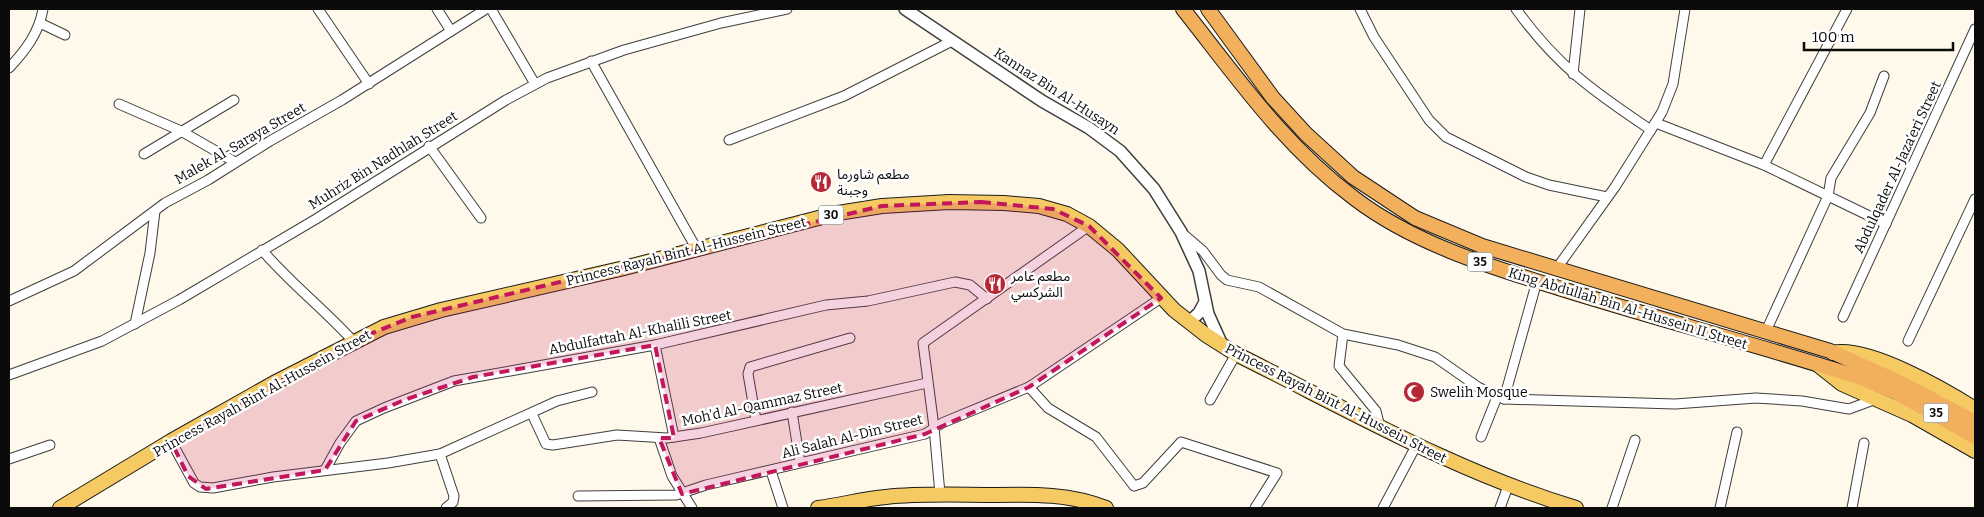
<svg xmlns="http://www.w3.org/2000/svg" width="1984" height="517" viewBox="0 0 1984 517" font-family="Bitter,'Noto Sans Arabic',serif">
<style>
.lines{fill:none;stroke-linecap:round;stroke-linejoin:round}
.minor-casing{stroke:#3e3e3e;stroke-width:11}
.tertiary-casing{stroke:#3e3e3e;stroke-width:14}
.primary-casing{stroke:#1c1c1c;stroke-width:16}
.trunk-casing{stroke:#1c1c1c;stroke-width:16}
.minor{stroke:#fff;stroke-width:9}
.tertiary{stroke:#fff;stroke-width:11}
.primary{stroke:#f5ca63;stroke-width:14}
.trunk{stroke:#f2b05c;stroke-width:14}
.marked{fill:#c2185b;fill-opacity:0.2;stroke:#c2185b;stroke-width:4;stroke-dasharray:10 6;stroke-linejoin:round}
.labels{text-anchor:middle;stroke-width:5;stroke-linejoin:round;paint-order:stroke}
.shield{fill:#fff;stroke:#545454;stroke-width:1}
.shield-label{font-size:12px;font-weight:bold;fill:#0b0b0b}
.street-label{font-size:14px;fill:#0b0b0b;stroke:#fff}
.poi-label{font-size:14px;fill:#0b0b0b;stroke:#fff;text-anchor:start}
</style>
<rect width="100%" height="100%" fill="#fef9ea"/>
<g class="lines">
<g class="minor-casing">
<g id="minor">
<path d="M 318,9 L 369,84"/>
<path d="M 437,9 L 451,31"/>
<path d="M 491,9 L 535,84"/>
<path d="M 1360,9 L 1374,37 L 1429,120 L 1446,137 L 1526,177 L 1549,185 L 1607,197"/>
<path d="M 1516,9 C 1557,66 1594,92 1651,130"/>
<path d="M 40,23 L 65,35"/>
<path d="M 591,61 L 696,248"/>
<path d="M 9,68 C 25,51 39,33 43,9"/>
<path d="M 1573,74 L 1580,9"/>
<path d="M 119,104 L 181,131 L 235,162"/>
<path d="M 1656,123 L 1764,165 L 1886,224"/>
<path d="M 729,140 L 844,96 L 952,41"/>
<path d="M 429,146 L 481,218"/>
<path d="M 144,154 L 234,100"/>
<path d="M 1764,165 L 1847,9"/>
<path d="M 1183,234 L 1203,251 L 1221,275 L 1227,280 L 1259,287 L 1343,334 L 1398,345 L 1435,357 L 1478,387 L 1504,399 L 1675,404 L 1756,398 L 1802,401 L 1849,409 L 1876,399"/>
<path d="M 262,250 C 290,283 324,309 353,341"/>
<path d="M 1557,268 L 1615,187 L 1662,112 L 1673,84 L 1685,9"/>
<path d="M 9,301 L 74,271 L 165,203 L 208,180 L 270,141 L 342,100 L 486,9"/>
<path d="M 1843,317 L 1975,29"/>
<path d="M 135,324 L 150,253 L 155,211"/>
<path d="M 1766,331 L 1828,196 L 1831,178 L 1870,113 L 1884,76"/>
<path d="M 1343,334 L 1339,366 L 1376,411 L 1380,427"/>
<path d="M 1908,341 L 1975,199"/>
<path d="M 655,345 L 674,437"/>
<path d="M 9,375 L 102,341 L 179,300 L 316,219 L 506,100 L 547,78 L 624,50 L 721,23 L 787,9"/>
<path d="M 1029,387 L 1048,408 L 1096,437 L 1134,486 L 1143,483 L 1181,442 L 1277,473 L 1255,508"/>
<path d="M 1504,399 L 1537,281"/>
<path d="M 1210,400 L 1236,354"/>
<path d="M 792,412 L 800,462"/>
<path d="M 532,414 L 546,444 L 553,445 L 617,435 L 667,438 L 701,433 L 927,383"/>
<path d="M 756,420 L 748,374 L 750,367 L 850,338"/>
<path d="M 1481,437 L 1497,397"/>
<path d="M 659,438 L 672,476 L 692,508"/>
<path d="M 171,441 L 194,483 L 200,487 L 213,488 L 273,477 L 388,463 L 440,454 L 557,401 L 592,392"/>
<path d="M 440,454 L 454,496 L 453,502 L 446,508"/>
<path d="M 9,459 L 50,445"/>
<path d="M 325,470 L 340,443 L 356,421 L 384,408 L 454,381 L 655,345 L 826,305 L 868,301 L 955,282 L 970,285 L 987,299"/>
<path d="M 771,471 L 783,508"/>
<path d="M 940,494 L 934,427 L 923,343 L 1089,226"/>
<path d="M 578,496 L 676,495 L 706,485 L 925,434 L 942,423 L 1029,387 L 1161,298"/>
<path d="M 1383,508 L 1417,444"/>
<path d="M 1500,508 L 1508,486"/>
<path d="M 1612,508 L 1635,440"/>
<path d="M 1720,508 L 1737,432"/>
<path d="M 1852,508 L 1864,443"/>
</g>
</g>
<g class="tertiary-casing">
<g id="tertiary">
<path d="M 905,9 L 1042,101 L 1089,128 L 1120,151 L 1154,189 L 1181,232 L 1199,271 L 1208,314 L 1222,345"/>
<path d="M 1189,322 L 1199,313 L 1205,302"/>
</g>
</g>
<g class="primary-casing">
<g id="primary">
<path d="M 1833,353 C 1867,345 1945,390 1975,409"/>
<path d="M 1818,365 L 1842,384 L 1912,415 L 1975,451"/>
<path d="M 60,508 L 171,441 L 274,383 L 384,327 L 441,310 L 620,269 L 838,213 L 882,206 L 949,202 L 1004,203 L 1039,206 L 1067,214 L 1089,226 L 1118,250 L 1174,310 L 1206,335 L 1236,354 C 1347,409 1456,472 1576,508"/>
<path d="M 818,508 C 841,505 863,499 886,497 C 923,493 960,495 997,495 C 1033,494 1072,494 1106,508"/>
</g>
</g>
<g class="trunk-casing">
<g id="trunk">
<path d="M 1183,9 C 1236,76 1284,146 1354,198 C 1414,244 1491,267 1562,289 C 1661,320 1762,346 1861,378 L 1895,392 L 1975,437"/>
<path d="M 1208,9 L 1273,98 L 1306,134 L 1353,177 L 1415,218 L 1482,246 L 1830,351 L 1899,382 L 1975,422"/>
</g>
</g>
<use href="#minor" class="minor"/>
<use href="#tertiary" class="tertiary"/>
<use href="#primary" class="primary"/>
<use href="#trunk" class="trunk"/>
</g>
<path class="marked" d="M 981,202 L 1053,209 L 1089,226 L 1161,298 L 1029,387 L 925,434 L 682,494 L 659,438 L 674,438 L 655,345 L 473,377 L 404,400 L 356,421 L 325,470 L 206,489 L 188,476 L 171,441 L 353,341 L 412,317 L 882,206 Z"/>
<defs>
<g id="restaurant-disc" transform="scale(1.125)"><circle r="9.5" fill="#b62835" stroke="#fff"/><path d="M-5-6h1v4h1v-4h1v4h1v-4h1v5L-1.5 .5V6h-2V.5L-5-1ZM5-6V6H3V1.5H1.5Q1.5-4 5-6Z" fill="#fff"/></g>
<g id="mosque-disc" transform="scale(1.125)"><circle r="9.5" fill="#b62835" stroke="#fff"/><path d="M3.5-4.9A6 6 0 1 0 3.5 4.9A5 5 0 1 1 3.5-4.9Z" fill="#fff"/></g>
</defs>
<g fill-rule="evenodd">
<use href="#restaurant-disc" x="821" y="182"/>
<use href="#restaurant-disc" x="995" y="284"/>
<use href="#mosque-disc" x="1414" y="392"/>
</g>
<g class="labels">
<g class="shield">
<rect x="818.5" y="205.5" width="25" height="19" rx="4"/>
<rect x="1467.5" y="252.5" width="25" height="19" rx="4"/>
<rect x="1923.5" y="403.5" width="25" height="19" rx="4"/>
</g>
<g class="shield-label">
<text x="831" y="219">30</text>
<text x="1480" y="266">35</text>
<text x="1936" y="417">35</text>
</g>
<g class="street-label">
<text transform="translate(1057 91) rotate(33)" y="5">Kannaz Bin Al-Husayn</text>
<text transform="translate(240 143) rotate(-30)" y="5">Malek Al-Saraya Street</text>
<text transform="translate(383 160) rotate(-32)" y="5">Muhriz Bin Nadhlah Street</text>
<text transform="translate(1897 167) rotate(-65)" y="5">Abdulqader Al-Jaza‘eri Street</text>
<text transform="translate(686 251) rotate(-14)" y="5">Princess Rayah Bint Al-Hussein Street</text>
<text transform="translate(1628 308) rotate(17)" y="5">King Abdullah Bin Al-Hussein II Street</text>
<text transform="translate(640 332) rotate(-11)" y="5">Abdulfattah Al-Khalili Street</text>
<text transform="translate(262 393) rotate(-29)" y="5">Princess Rayah Bint Al-Hussein Street</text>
<text transform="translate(1336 403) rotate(27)" y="5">Princess Rayah Bint Al-Hussein Street</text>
<text transform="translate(762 404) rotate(-12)" y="5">Moh'd Al-Qammaz Street</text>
<text transform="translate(852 436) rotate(-14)" y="5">Ali Salah Al-Din Street</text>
</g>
<g class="poi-label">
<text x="837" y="179">مطعم شاورما<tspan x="837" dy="16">وجبنة</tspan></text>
<text x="1011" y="281">مطعم عامر<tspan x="1011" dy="16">الشركسي</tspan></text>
<text x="1430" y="397">Swelih Mosque</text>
</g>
</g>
<rect width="1984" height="517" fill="none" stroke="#0b0b0b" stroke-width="20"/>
<path d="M1804 42v8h149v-8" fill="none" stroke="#0b0b0b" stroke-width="2.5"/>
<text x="1812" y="42" font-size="15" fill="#0b0b0b" stroke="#ffffff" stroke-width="4" paint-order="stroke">100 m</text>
</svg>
